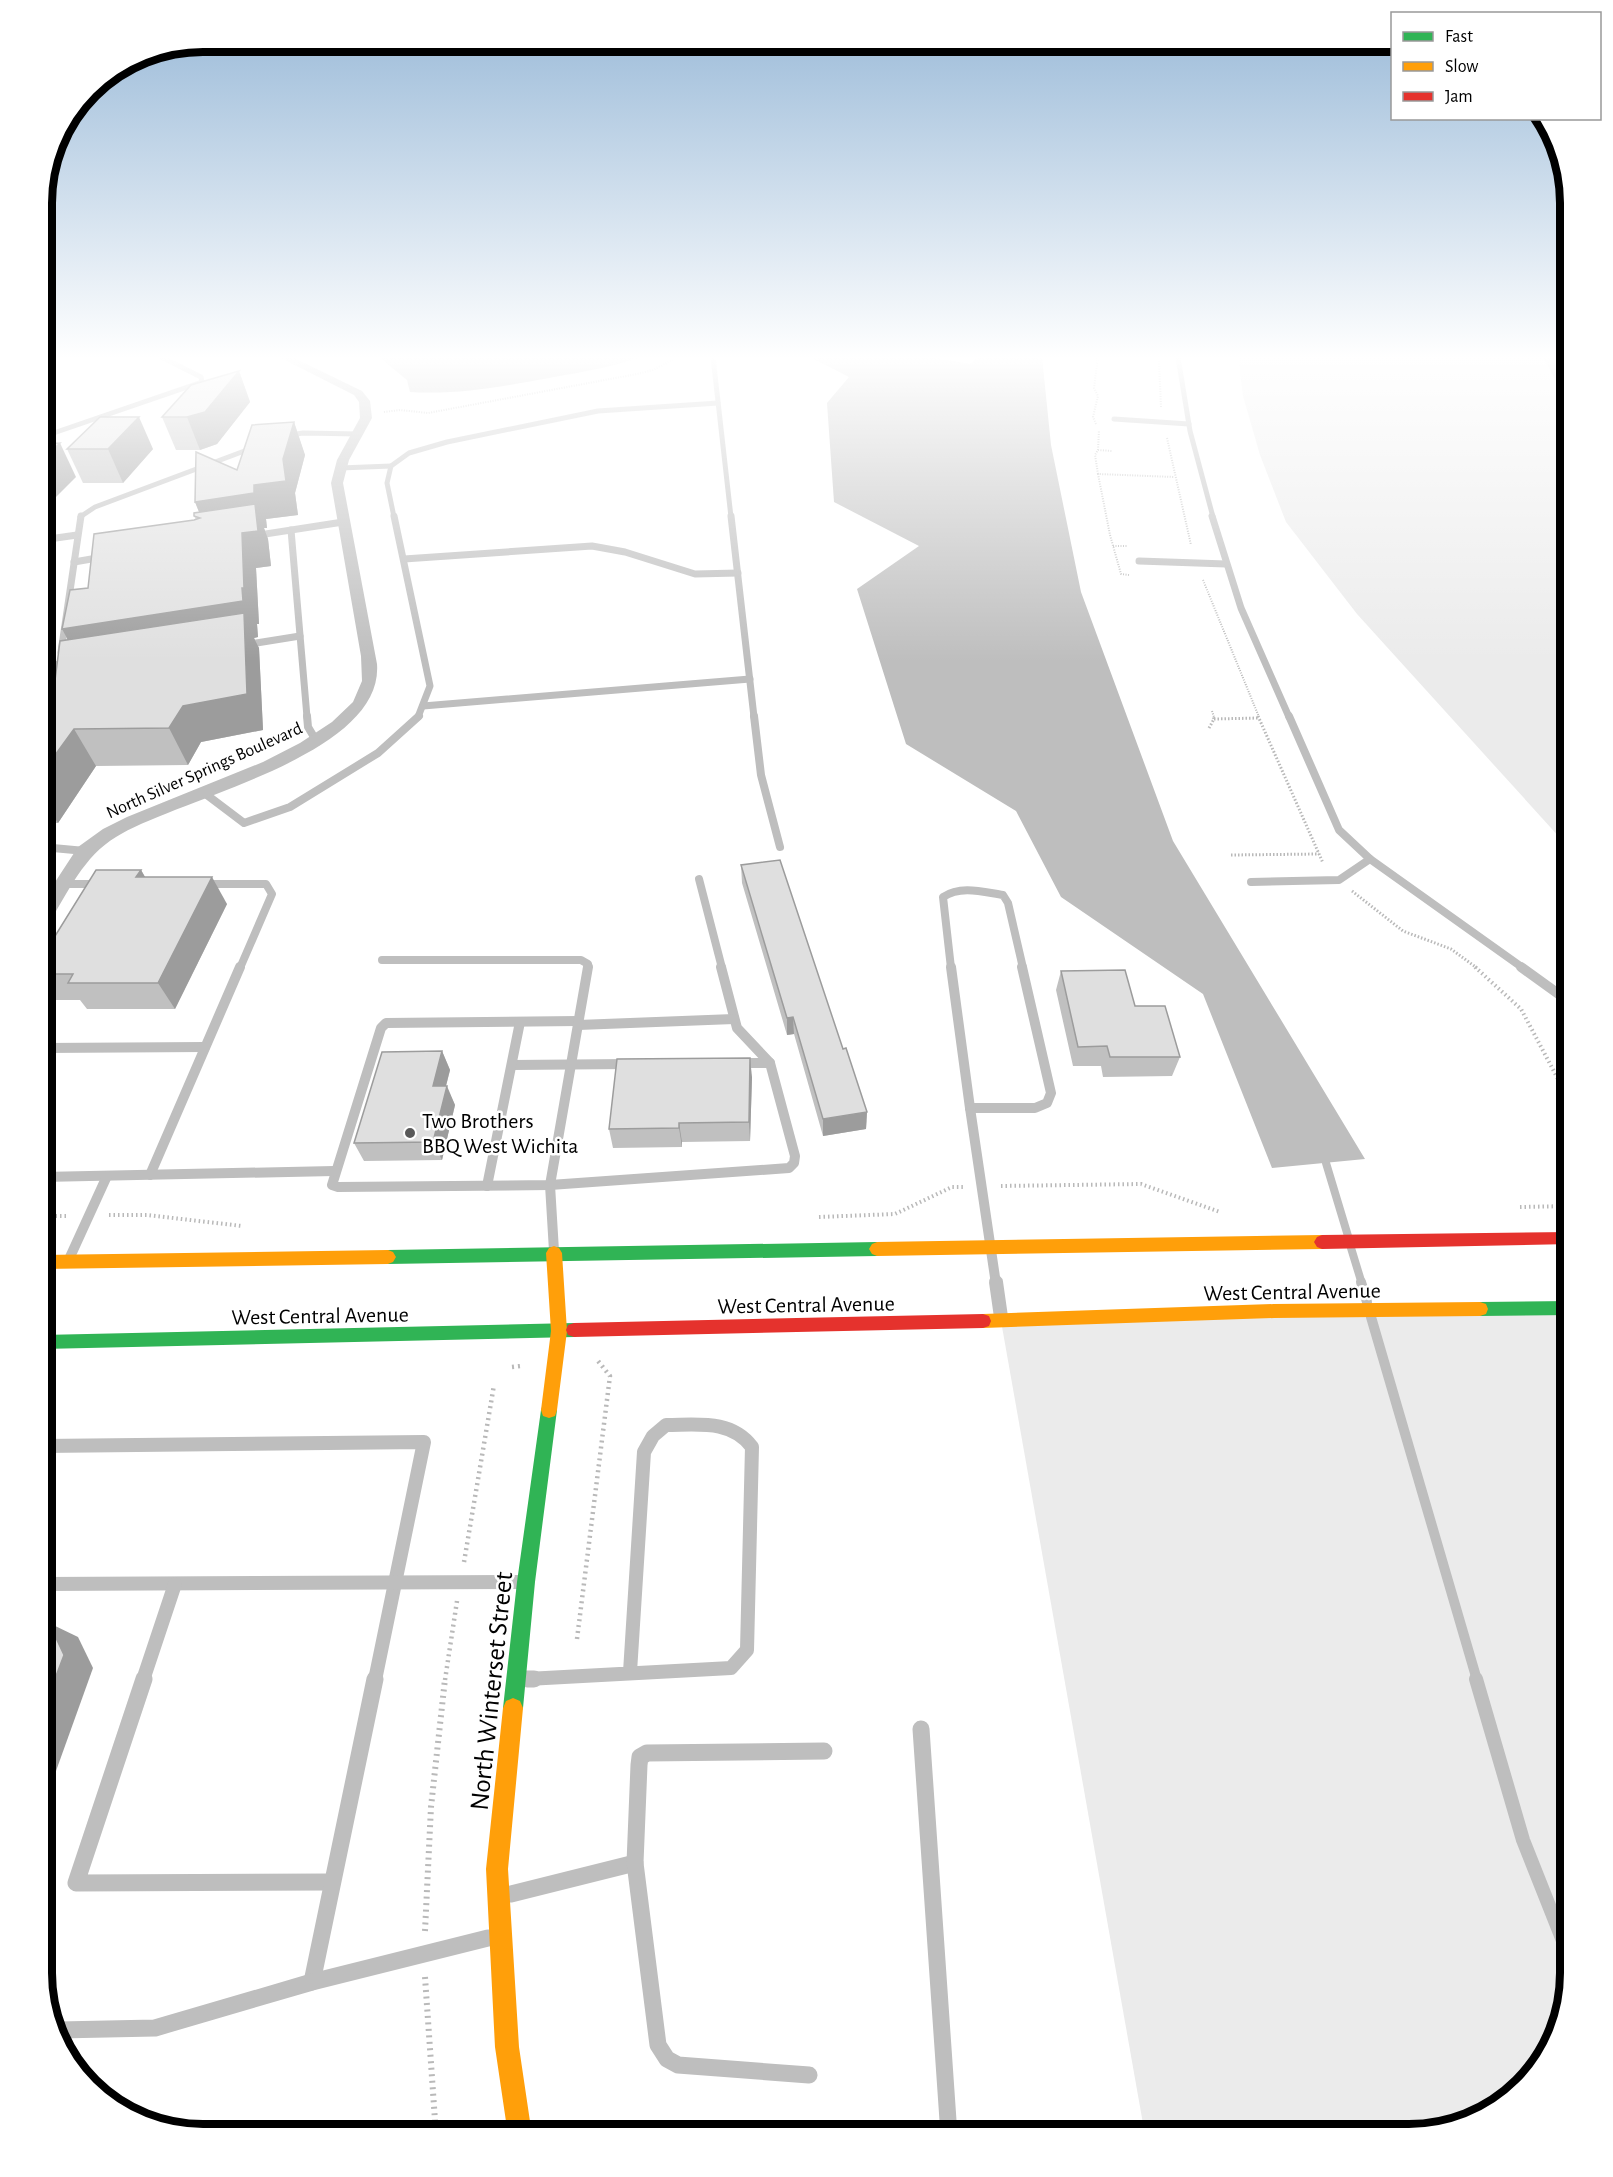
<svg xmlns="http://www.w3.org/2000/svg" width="1613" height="2177" viewBox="0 0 1613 2177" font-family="'Alegreya Sans',sans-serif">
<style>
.green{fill:#ebebeb}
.water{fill:#bebebe}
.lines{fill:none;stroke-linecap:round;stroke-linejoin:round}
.stream-far2{stroke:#bebebe;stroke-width:8}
.stream-far1{stroke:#bebebe;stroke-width:10}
.stream{stroke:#bebebe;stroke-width:14}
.path-far4{stroke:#b9b9b9;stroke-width:2;stroke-dasharray:1 1.5;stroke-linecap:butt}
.path-far3{stroke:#b9b9b9;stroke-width:3;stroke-dasharray:1.5 2;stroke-linecap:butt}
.path-far2{stroke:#b9b9b9;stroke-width:4;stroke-dasharray:1.5 3;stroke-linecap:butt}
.path-far1{stroke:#b9b9b9;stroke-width:4.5;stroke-dasharray:2 4;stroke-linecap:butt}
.path{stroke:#b9b9b9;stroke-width:6;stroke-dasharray:2 4.5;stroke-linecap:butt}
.lane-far5{stroke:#bebebe;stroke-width:5}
.lane-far4{stroke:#bebebe;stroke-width:7}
.lane-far3{stroke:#bebebe;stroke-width:8}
.lane-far2{stroke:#bebebe;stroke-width:10}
.lane-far1{stroke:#bebebe;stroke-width:14}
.lane{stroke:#bebebe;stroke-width:17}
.street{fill:#bebebe;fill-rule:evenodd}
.fast{fill:#30b455;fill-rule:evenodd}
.slow{fill:#ff9f0a;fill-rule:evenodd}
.jam{fill:#e5322d;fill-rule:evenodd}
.wall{fill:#c0c0c0}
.shaded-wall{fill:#9c9c9c}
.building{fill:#dfdfdf;stroke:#9c9c9c;stroke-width:1.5}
.poi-dot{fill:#595959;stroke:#fff;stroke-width:2}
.labels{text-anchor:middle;stroke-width:5;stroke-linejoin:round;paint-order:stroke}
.far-street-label{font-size:18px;fill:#000;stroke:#fff}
.poi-label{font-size:22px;fill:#000;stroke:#fff;text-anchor:start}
.street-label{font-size:22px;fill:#000;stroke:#fff}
.near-street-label{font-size:27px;fill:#000;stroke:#fff}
.rim{fill:none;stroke:#000;stroke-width:8}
</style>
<rect width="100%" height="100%" fill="#fff"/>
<g class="green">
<path d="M 1238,357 L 1571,357 L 1571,850 L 1357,614 L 1286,522 L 1260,455 L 1243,396 Z"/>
<path d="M 1571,1308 L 1571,1974 L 1550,2054 L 1499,2108 L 1410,2135 L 1145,2135 L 1001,1321 Z"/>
</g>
<g class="water">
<path d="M 379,357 L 640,357 C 612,367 583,372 554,377 C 506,386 459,395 410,392 L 407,380 Z"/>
<path d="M 810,357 L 929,357 L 970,364 L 977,357 L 1042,357 L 1051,445 L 1081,592 L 1173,841 L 1365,1159 L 1272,1168 L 1203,994 L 1061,897 L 1016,811 L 906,744 L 857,589 L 919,546 L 834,502 L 827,403 L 849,377 Z"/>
<path d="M 1543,357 L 1571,357 L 1571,409 Z"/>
</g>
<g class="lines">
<g class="stream-far2">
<path d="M 1326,1163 L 1348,1236"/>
<path d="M 1351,1248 L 1362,1284"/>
</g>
<g class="stream-far1">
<path d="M 1361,1282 L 1367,1302"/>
<path d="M 1371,1317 L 1477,1680"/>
</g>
<path class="stream" d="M 1476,1679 L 1523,1840 L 1571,1961"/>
<g class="path-far4">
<path d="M 1159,361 L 1161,407"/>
<path d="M 384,412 L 400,410 L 428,413 L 637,374 L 653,370 L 678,357"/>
<path d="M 1096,424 L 1093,417 L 1098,396 L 1094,388 L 1098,357"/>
<path d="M 1167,438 L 1191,545"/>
<path d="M 1098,450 L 1099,430"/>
<path d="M 1098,474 L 1095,455 L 1098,450 L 1112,451"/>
<path d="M 1113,546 L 1128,546"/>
<path d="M 1129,575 L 1121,574 L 1110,535 L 1098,474 L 1174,477"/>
<path d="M 1203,580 L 1259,717"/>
<path d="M 1212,711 L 1214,717"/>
</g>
<g class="path-far3">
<path d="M 1258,716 L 1323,863"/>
<path d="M 1214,719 L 1259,718"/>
<path d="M 1209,728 L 1214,719 L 1213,716"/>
<path d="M 1231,855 L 1319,854"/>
<path d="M 1352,891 L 1403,931 L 1451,949 L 1477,968"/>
</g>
<g class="path-far2">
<path d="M 1475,967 L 1521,1009 L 1567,1096 L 1571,1109"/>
<path d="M 1001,1186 L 1141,1184 L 1220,1212"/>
<path d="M 1520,1207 L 1571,1206"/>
<path d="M 109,1215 L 147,1215 L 242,1226"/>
<path d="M 42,1216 L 68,1216"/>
<path d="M 819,1217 L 895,1214 L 952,1187 L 964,1187"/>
</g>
<g class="path-far1">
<path d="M 512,1367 L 521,1366"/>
<path d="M 464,1562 L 494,1385"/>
<path d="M 577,1639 L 610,1376 L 598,1361"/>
<path d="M 445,1680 L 457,1601"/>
</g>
<g class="path">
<path d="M 425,1931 L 431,1807 L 445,1679"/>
<path d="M 425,1977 L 436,2135"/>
</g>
<g class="lane-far5">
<path d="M 713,357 L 731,517"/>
<path d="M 1178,357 L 1190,431 L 1213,517"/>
<path d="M 1114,419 L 1189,424"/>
<path d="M 284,436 L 303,433 L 359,434"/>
<path d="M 42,437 L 202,382 L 201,377 L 161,357"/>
<path d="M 340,468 L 391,466"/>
<path d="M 80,517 L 95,507 L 255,447"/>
<path d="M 394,517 L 387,483 L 391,466 L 409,453 L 447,442 L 598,411 L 718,403"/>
</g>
<g class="lane-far4">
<path d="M 394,516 L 430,686 L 418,717"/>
<path d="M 731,516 L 754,717"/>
<path d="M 1212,516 L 1241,608 L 1289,717"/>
<path d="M 291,530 L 307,717"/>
<path d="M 252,536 L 343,522"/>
<path d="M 42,540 L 77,535"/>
<path d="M 404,559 L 592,546 L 625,552 L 695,574 L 738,573"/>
<path d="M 1139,561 L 1226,564"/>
<path d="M 74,562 L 103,557"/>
<path d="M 244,645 L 300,636"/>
<path d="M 61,652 L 81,516"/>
<path d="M 42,667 L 60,664"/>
<path d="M 423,706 L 750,679"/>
</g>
<g class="lane-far3">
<path d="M 307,716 L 308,727 L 317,742"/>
<path d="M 754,716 L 761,775 L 780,847"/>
<path d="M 1289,716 L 1339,830 L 1370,859 L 1523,968"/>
<path d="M 203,792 L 244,823 L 290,807 L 378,753 L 419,716"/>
<path d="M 42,847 L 85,851"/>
<path d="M 699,879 L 722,968"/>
<path d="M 1251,882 L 1339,880 L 1370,859"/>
<path d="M 64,884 L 100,884"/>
<path d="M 202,884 L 266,884 L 272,894 L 240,968"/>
<path d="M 382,960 L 581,960 L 588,964 L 587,968"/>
<path d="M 951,968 L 943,897 C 961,885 983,892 1003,895 L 1008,903 L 1023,968"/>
</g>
<g class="lane-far2">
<path d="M 721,967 L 737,1028 L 770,1063"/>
<path d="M 951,967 L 970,1108"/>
<path d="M 1521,967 L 1571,1003"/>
<path d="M 578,1021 L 386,1023 L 381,1028 L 332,1185 L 338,1187 L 550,1185 L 789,1168 L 794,1163 L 795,1156 L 770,1063 L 738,1063"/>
<path d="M 578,1025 L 734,1019"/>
<path d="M 42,1048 L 205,1047"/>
<path d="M 512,1065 L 629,1064"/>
<path d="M 970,1108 L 1035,1108 L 1047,1103 L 1051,1093 L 1022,967"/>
<path d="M 970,1108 L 996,1284"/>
<path d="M 150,1175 L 240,967"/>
<path d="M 42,1177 L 334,1171"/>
<path d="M 487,1186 L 520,1022"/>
<path d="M 554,1251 L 550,1185 L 588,967"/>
<path d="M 70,1257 L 107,1176"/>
</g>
<g class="lane-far1">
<path d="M 996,1282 L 1001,1317"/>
<path d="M 42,1446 L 424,1442 L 375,1680"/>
<path d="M 42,1584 L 519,1582"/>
<path d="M 527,1679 L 731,1668 L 747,1650 L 752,1447 C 731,1419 697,1425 666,1425 L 653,1436 L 644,1452 L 630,1672"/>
<path d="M 143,1680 L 175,1584"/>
</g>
<g class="lane">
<path d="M 144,1679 L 76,1883 L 332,1882"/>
<path d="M 527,1679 L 534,1679"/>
<path d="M 921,1729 L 949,2135"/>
<path d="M 511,1894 L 635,1863"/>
<path d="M 312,1982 L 375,1679"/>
<path d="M 59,2030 L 155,2028 L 312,1982 L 488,1938"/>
<path d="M 809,2075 L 678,2065 L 667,2059 L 658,2045 L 635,1863 L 639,1765 L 640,1757 L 647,1753 L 824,1751"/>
</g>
<path class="street" d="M 279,357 L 292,357 L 362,391 L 370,401 L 372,418 L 349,460 L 343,483 L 377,664 C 384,757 178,798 116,837 C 84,856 68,892 49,923 L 42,925 L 42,902 L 78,847 L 103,829 L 127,817 L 263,762 L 300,743 L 332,722 L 353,702 L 362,681 L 361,656 L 331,483 L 337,460 L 360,418 L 359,402 L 354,395 Z"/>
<g class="fast">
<path d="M 877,1242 L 882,1244 L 885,1249 L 882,1254 L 877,1256 L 388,1264 L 383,1262 L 380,1257 L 383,1252 L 388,1250 Z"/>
<path d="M 1571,1301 L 1571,1315 L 1480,1316 L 1474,1314 L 1472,1309 L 1474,1304 L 1480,1302 Z"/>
<path d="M 574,1323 L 580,1325 L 582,1330 L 580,1335 L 574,1337 L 42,1349 L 42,1335 Z"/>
<path d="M 549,1402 L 555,1404 L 557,1410 L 535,1582 L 523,1708 L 520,1715 L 513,1718 L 506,1715 L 503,1708 L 517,1582 L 541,1410 L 543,1404 Z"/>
</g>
<g class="slow">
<path d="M 1322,1235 L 1327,1237 L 1330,1242 L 1327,1247 L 1322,1249 L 877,1256 L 872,1254 L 869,1249 L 872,1244 L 877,1242 Z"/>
<path d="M 554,1246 L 559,1248 L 562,1253 L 567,1331 L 557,1410 L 555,1416 L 549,1418 L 543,1416 L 541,1410 L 551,1331 L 546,1253 L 549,1248 Z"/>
<path d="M 388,1250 L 393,1252 L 396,1257 L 393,1262 L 388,1264 L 42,1269 L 42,1255 Z"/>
<path d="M 1480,1302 L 1486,1304 L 1488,1309 L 1486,1314 L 1480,1316 L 1274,1318 L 983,1328 L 977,1326 L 975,1321 L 977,1316 L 983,1314 L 1274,1304 Z"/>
<path d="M 513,1698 L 520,1701 L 523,1708 L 508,1869 L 519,2047 L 532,2135 L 508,2135 L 495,2047 L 486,1869 L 503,1708 L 506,1701 Z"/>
</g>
<g class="jam">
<path d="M 1571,1232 L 1571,1244 L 1322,1249 L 1317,1247 L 1314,1242 L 1317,1237 L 1322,1235 Z"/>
<path d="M 983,1314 L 989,1316 L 991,1321 L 989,1326 L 983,1328 L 574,1337 L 568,1335 L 566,1330 L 568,1325 L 574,1323 Z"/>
</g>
</g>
<g class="wall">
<path d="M 239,371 L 250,402 L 217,444 L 200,450 L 176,450 L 162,417 Z"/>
<path d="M 294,422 L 305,455 L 295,493 L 298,515 L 266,519 L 267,528 L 264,528 L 268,539 L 271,566 L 256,568 L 259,624 L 257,624 L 258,637 L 254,638 L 259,648 L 263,730 L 201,742 L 188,765 L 96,766 L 58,823 L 52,823 L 46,832 L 42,832 L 42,703 L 54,688 L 68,640 L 62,629 L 88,588 L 196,520 L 194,516 L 199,512 L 195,502 L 237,470 Z"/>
<path d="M 67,449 L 153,449 L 123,483 L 83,483 Z"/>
<path d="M 741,865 L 843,1049 L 867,1112 L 866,1129 L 823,1136 L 794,1034 L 787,1035 L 742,883 Z"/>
<path d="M 141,870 L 145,877 L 227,904 L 175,1009 L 87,1009 L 80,1000 L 51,1000 L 42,988 L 42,957 Z"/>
<path d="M 1061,971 L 1135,1006 L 1180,1057 L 1172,1076 L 1103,1077 L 1101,1066 L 1073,1066 L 1056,990 Z"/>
<path d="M 442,1051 L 450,1070 L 446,1086 L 455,1105 L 442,1160 L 364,1161 L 354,1143 Z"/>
<path d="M 752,1077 L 750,1141 L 682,1142 L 682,1147 L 613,1148 L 609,1129 Z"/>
</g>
<g class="shaded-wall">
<path d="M 239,371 L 250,402 L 217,444 L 200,450 L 187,417 Z"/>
<path d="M 139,417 L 153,449 L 123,483 L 108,449 Z"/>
<path d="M 294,422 L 305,455 L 295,493 L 298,515 L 266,519 L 267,528 L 264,528 L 268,539 L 271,566 L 256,568 L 259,624 L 257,624 L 258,637 L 254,638 L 259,648 L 263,730 L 201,742 L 188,765 L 169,728 L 82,666 L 62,629 L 209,536 L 195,502 L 254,485 L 283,459 Z"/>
<path d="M 60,443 L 76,477 L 42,511 L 42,460 Z"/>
<path d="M 74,729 L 96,766 L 58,823 L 42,799 L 42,773 Z"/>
<path d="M 42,807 L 52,823 L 46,832 L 42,826 Z"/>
<path d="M 141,870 L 156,896 L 136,877 Z"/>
<path d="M 212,877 L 227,904 L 175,1009 L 158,983 Z"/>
<path d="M 793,1017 L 794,1034 L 787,1035 L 787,1018 Z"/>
<path d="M 442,1051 L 450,1070 L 441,1105 L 433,1086 Z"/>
<path d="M 750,1058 L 752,1077 L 750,1141 L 749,1122 Z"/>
<path d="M 447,1086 L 455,1105 L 442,1160 L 433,1142 Z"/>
<path d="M 867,1112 L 866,1129 L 823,1136 L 823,1119 Z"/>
<path d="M 679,1123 L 682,1142 L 682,1147 L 679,1128 Z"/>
<path d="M 49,1623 L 78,1637 L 93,1668 L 42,1810 L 42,1713 Z"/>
</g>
<g class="building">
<path d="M 239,371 L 205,412 L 187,417 L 162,417 L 191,385 Z"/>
<path d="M 100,417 L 139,417 L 108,449 L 67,449 Z"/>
<path d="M 294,422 L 283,459 L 286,481 L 254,485 L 254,493 L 195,502 L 196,452 L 237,470 L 252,425 Z"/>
<path d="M 60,443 L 42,460 L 42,444 Z"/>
<path d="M 255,504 L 258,531 L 242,533 L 244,588 L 242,588 L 243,601 L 62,629 L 70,590 L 88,588 L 94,534 L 194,520 L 200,518 L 194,516 L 194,513 Z"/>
<path d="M 244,613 L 247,694 L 183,706 L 169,728 L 74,729 L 42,773 L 42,703 L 54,688 L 60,641 Z"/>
<path d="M 780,860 L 843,1049 L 846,1048 L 867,1112 L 823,1119 L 793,1017 L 787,1018 L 741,865 Z"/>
<path d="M 96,870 L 141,870 L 136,877 L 212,877 L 158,983 L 68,983 L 73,974 L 42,974 L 42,957 Z"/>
<path d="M 1125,970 L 1135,1006 L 1165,1006 L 1180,1057 L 1110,1057 L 1107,1046 L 1078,1047 L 1061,971 Z"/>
<path d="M 442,1051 L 433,1086 L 447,1086 L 433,1142 L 354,1143 L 382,1052 Z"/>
<path d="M 750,1058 L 749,1122 L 679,1123 L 679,1128 L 609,1129 L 617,1059 Z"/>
<path d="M 42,1623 L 49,1623 L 64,1655 L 42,1713 Z"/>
</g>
<linearGradient id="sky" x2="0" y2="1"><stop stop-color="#97b8d7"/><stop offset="0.54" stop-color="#fff"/><stop offset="1" stop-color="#fff" stop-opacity="0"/></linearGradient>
<rect width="1613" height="662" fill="url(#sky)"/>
<circle class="poi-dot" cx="410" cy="1133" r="6"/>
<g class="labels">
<g class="far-street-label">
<text transform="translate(204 770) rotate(-24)" y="6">North Silver Springs Boulevard</text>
</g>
<g class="poi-label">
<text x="422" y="1128">Two Brothers<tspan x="422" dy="25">BBQ West Wichita</tspan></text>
</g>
<g class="street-label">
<text transform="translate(1292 1291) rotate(-1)" y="8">West Central Avenue</text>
<text transform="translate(806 1304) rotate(-1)" y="8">West Central Avenue</text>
<text transform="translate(320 1315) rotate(-1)" y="8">West Central Avenue</text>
</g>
<g class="near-street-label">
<text transform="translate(491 1691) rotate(-84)" y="9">North Winterset Street</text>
</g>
</g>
<path d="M0 0H1613V2177H0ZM203 52H1409A151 151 0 0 1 1560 203V1973A151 151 0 0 1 1409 2124H203A151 151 0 0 1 52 1973V203A151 151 0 0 1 203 52Z" fill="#fff" fill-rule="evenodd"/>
<path class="rim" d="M203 52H1409A151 151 0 0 1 1560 203V1973A151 151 0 0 1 1409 2124H203A151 151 0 0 1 52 1973V203A151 151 0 0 1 203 52Z"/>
<rect x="1391" y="12" width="210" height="108" fill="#ffffff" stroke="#999999" stroke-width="1.5"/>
<rect x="1403" y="32" width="30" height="9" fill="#30b455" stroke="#999999" stroke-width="1.5"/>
<text x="1445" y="42" font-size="18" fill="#000000">Fast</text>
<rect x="1403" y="62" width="30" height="9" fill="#ff9f0a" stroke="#999999" stroke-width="1.5"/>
<text x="1445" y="72" font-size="18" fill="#000000">Slow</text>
<rect x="1403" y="92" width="30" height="9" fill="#e5322d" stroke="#999999" stroke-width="1.5"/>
<text x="1445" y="102" font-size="18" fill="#000000">Jam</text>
</svg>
